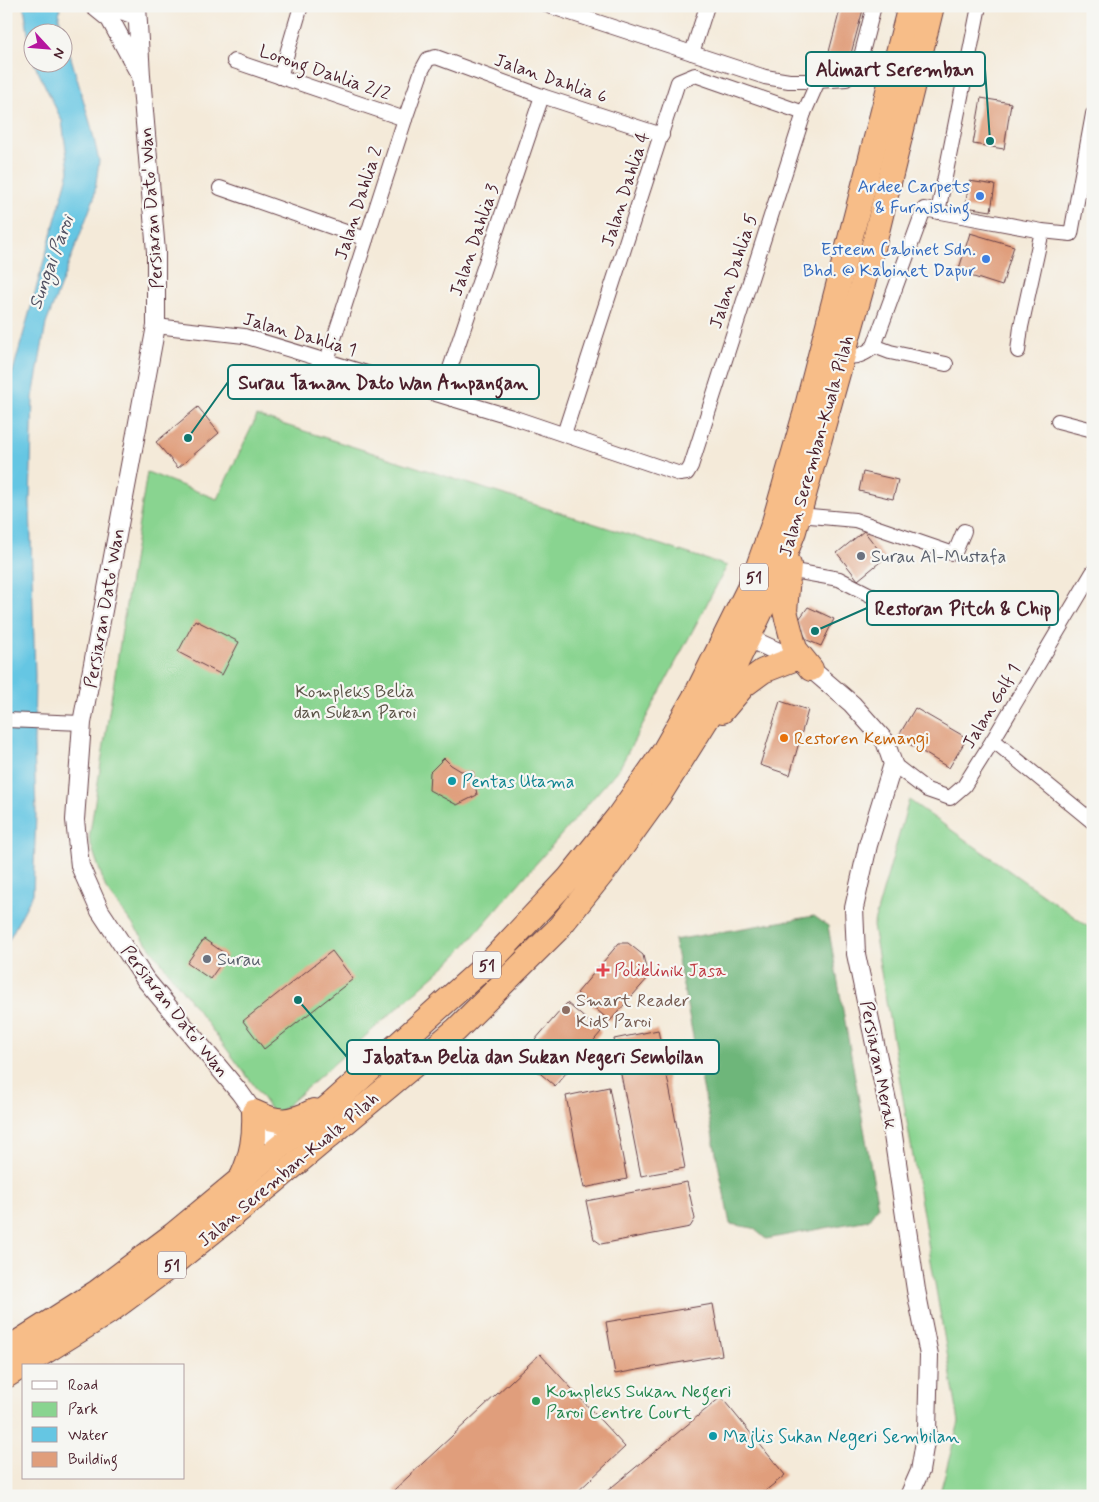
<svg xmlns="http://www.w3.org/2000/svg" width="1099" height="1502" viewBox="0 0 1099 1502" font-family="Mynerve,sans-serif">
<style>
.green{fill:#89d490;stroke:#6a7a5e}
.forest{fill:#6eb67a;stroke:#5c6a52}
.water{fill:#65c6e3;stroke:#587287}
.building{fill:#e09e7b}
.lines{fill:none;stroke-linecap:round;stroke-linejoin:round}
.minor-casing{stroke:#643d45;stroke-width:16}
.tertiary-casing{stroke:#643d45;stroke-width:20}
.trunk-casing{stroke:#643d45;stroke-width:26}
.minor{stroke:#fff;stroke-width:14}
.tertiary{stroke:#fff;stroke-width:18}
.trunk{stroke:#f7bd88;stroke-width:24}
.shop-dot{fill:#3f7fe0;stroke:#f6f6f2;stroke-width:2}
.worship-dot{fill:#6b7280;stroke:#f6f6f2;stroke-width:2}
.food-dot{fill:#e8710a;stroke:#f6f6f2;stroke-width:2}
.culture-dot{fill:#0f9aa8;stroke:#f6f6f2;stroke-width:2}
.health-dot{fill:#e0444e;stroke:#f6f6f2;stroke-width:2}
.education-dot{fill:#8d6e63;stroke:#f6f6f2;stroke-width:2}
.leisure-dot{fill:#2e9e5b;stroke:#f6f6f2;stroke-width:2}
.labels{text-anchor:middle;stroke-width:4.5;stroke-linejoin:round;paint-order:stroke}
.shield{fill:#f6f6f2;stroke:#7e6067;stroke-width:1}
.shield-label{font-size:16px;font-weight:bold;fill:#4a1f2b}
.street-label{font-size:18px;fill:#4a1f2b;stroke:#f6f6f2}
.shop-label{font-size:18px;fill:#366cbe;stroke:#f6f6f2;text-anchor:end}
.worship-label{font-size:18px;fill:#5b616d;stroke:#f6f6f2;text-anchor:start}
.park-label{font-size:18px;fill:#5d5549;stroke:#f6f6f2}
.food-label{font-size:18px;fill:#c56008;stroke:#f6f6f2;text-anchor:start}
.culture-label{font-size:18px;fill:#0d838f;stroke:#f6f6f2;text-anchor:start}
.health-label{font-size:18px;fill:#be3a42;stroke:#f6f6f2;text-anchor:start}
.education-label{font-size:18px;fill:#785e54;stroke:#f6f6f2;text-anchor:start}
.leisure-label{font-size:18px;fill:#27864d;stroke:#f6f6f2;text-anchor:start}
.water-label{font-size:19px;font-style:italic;fill:#525162;stroke:#f6f6f2}
.leader{fill:none;stroke:#0f766e;stroke-width:2}
.callout-dot{fill:#0f766e;stroke:#f6f6f2;stroke-width:2}
.callout{fill:#f6f6f2;stroke:#0f766e;stroke-width:2}
.callout-label{font-size:19px;text-anchor:middle;font-weight:bold;fill:#4a1f2b}
</style>
<rect width="100%" height="100%" fill="#f6f6f2"/>
<filter id="ink" filterUnits="userSpaceOnUse"><feTurbulence type="fractalNoise" baseFrequency=".02" numOctaves="2"/><feDisplacementMap in="SourceGraphic" scale="10" xChannelSelector="R" yChannelSelector="G"/><feConvolveMatrix kernelMatrix="1 2 1 2 8 2 1 2 1" color-interpolation-filters="sRGB"/></filter>
<filter id="wash" filterUnits="userSpaceOnUse"><feTurbulence type="fractalNoise" baseFrequency=".0096" numOctaves="4" result="noise"/><feDisplacementMap in="SourceGraphic" scale="20" xChannelSelector="R" yChannelSelector="G"/><feGaussianBlur stdDeviation="1.12" result="paint"/><feColorMatrix in="noise" values="0 0 0 0 0 0 0 0 0 0 0 0 0 0 0 0 0 1.4 0 .05"/><feComposite in="paint" operator="in"/></filter>
<g filter="url(#wash)">
<rect width="100%" height="100%" fill="#f4ead9"/>
<g class="green">
<path d="M 257,416 L 727,566 L 620,767 L 456,956 L 275,1116 L 253,1084 L 106,889 L 89,839 L 147,472 L 217,499 Z"/>
<path d="M 909,800 L 1093,930 L 1093,1496 L 939,1496 L 959,1422 L 873,926 Z"/>
</g>
<path class="forest" d="M 814,916 L 828,926 L 878,1207 L 868,1220 L 766,1239 L 753,1228 L 730,1224 L 674,940 Z"/>
<path class="water" d="M 24,6 L 60,6 L 59,17 L 91,126 L 99,161 L 94,198 L 46,324 L 33,397 L 30,502 L 35,676 L 34,742 L 36,814 L 33,894 L 6,945 L 6,396 L 69,171 L 62,121 L 34,63 L 62,62 L 62,32 L 32,32 L 32,60 Z"/>
<g id="blocks">
<g class="building">
<path d="M 841,6 L 864,6 L 846,72 L 825,67 Z"/>
<path d="M 981,98 L 1011,103 L 1004,149 L 973,144 Z"/>
<path d="M 969,181 L 995,185 L 991,211 L 965,207 Z"/>
<path d="M 970,233 L 1014,246 L 1002,286 L 958,272 Z"/>
<path d="M 198,407 L 219,433 L 178,468 L 156,442 Z"/>
<path d="M 863,472 L 898,480 L 893,499 L 859,491 Z"/>
<path d="M 864,531 L 885,558 L 858,580 L 837,553 Z"/>
<path d="M 808,607 L 834,619 L 821,646 L 807,640 L 797,622 Z"/>
<path d="M 195,620 L 239,642 L 222,675 L 178,652 Z"/>
<path d="M 780,701 L 808,710 L 790,775 L 760,765 Z"/>
<path d="M 915,708 L 967,738 L 949,768 L 898,737 Z"/>
<path d="M 444,758 L 451,765 L 461,771 L 473,772 L 477,795 L 457,805 L 429,790 L 430,772 Z"/>
<path d="M 204,939 L 227,955 L 210,979 L 187,963 Z"/>
<path d="M 619,943 L 628,943 L 643,955 L 648,978 L 610,1021 L 577,993 Z"/>
<path d="M 332,951 L 353,979 L 264,1049 L 243,1021 Z"/>
<path d="M 567,1003 L 601,1032 L 555,1086 L 528,1063 L 528,1048 Z"/>
<path d="M 658,1030 L 685,1168 L 641,1176 L 614,1039 Z"/>
<path d="M 609,1087 L 627,1179 L 584,1188 L 566,1096 Z"/>
<path d="M 687,1182 L 695,1219 L 690,1227 L 601,1244 L 594,1239 L 586,1201 Z"/>
<path d="M 713,1304 L 722,1355 L 615,1374 L 606,1322 Z"/>
<path d="M 540,1354 L 625,1447 L 573,1496 L 399,1496 L 394,1490 Z"/>
<path d="M 721,1397 L 785,1475 L 759,1496 L 601,1496 Z"/>
</g>
</g>
</g>
<g filter="url(#ink)">
<use href="#blocks" fill-opacity="0" stroke="#643d45" stroke-width="1"/>
<g class="lines">
<g class="minor-casing">
<g id="minor">
<path d="M 104,6 L 137,18"/>
<path d="M 549,6 L 765,77 L 789,81 L 818,81 L 846,79 L 858,68 L 874,6"/>
<path d="M 692,53 L 707,6"/>
<path d="M 234,61 L 405,119"/>
<path d="M 280,77 L 301,6"/>
<path d="M 220,188 L 366,239"/>
<path d="M 938,212 L 979,6"/>
<path d="M 156,326 L 244,336 L 512,417 L 680,474 L 687,473 L 691,466 L 804,113 L 818,81"/>
<path d="M 874,346 L 890,352 L 946,364"/>
<path d="M 1018,351 L 1021,327 L 1042,231"/>
<path d="M 842,357 C 856,357 864,356 874,346 L 924,209 L 1042,231 L 1071,234 L 1093,114"/>
<path d="M 327,360 L 405,119 L 422,70 L 428,59 L 436,57 L 542,96 L 662,135"/>
<path d="M 441,395 L 542,96"/>
<path d="M 1058,421 L 1093,430"/>
<path d="M 564,434 L 678,82 L 695,75 L 804,113"/>
<path d="M 799,515 L 855,520 L 951,553 L 956,550 L 964,531"/>
<path d="M 788,570 L 839,579 L 890,605"/>
<path d="M 6,720 L 82,723"/>
<path d="M 993,740 L 1093,822"/>
<path d="M 893,764 L 927,790 L 950,798 L 964,786 L 993,740 L 1093,572"/>
</g>
</g>
<g class="tertiary-casing">
<g id="tertiary">
<path d="M 94,6 L 110,19 L 138,71"/>
<path d="M 137,6 L 141,76 L 156,252 L 156,326 L 82,723 L 75,820 L 80,866 L 100,911 L 145,979 L 240,1093 L 279,1148"/>
<path d="M 737,633 L 794,659 L 811,669 L 852,704 L 885,741 L 893,764 L 868,845 L 854,908 L 856,954 L 890,1115 L 916,1290 L 929,1355 L 927,1430 L 920,1471 L 909,1496"/>
</g>
</g>
<g class="trunk-casing">
<g id="trunk">
<path d="M 789,565 L 785,611 L 795,649 L 811,669"/>
<path d="M 722,711 L 744,685 L 763,671 L 794,659"/>
<path d="M 242,1177 C 252,1155 255,1136 254,1112 C 279,1124 290,1123 314,1111"/>
<path d="M 6,1350 L 97,1292 L 173,1235 L 334,1102 L 493,959 L 569,878 L 618,817 L 663,753 L 697,693 L 754,578 L 774,522 L 805,414 L 910,6"/>
<path d="M 6,1376 L 107,1313 L 165,1270 L 273,1183 L 456,1030 L 557,930 L 609,865 L 658,797 L 717,703 L 773,586 L 794,531 L 874,244 L 932,6"/>
</g>
</g>
<use href="#minor" class="minor"/>
<use href="#tertiary" class="tertiary"/>
<use href="#trunk" class="trunk"/>
</g>
</g>
<g class="shop-dot">
<circle cx="980" cy="196" r="5"/>
<circle cx="986" cy="259" r="5"/>
</g>
<g class="worship-dot">
<circle cx="861" cy="556" r="5"/>
<circle cx="207" cy="959" r="5"/>
</g>
<circle class="food-dot" cx="784" cy="738" r="5"/>
<g class="culture-dot">
<circle cx="452" cy="781" r="5"/>
<circle cx="713" cy="1436" r="5"/>
</g>
<path class="health-dot" d="M600.5 962.5h5v5h5v5h-5v5h-5v-5h-5v-5h5z"/>
<circle class="education-dot" cx="566" cy="1010" r="5"/>
<circle class="leisure-dot" cx="536" cy="1401" r="5"/>
<g class="labels">
<g class="shield">
<rect x="740" y="563.5" width="28" height="27" rx="4"/>
<rect x="473" y="951.5" width="28" height="27" rx="4"/>
<rect x="158" y="1251.5" width="28" height="27" rx="4"/>
</g>
<g class="shield-label">
<text x="754" y="583">51</text>
<text x="487" y="971">51</text>
<text x="172" y="1271">51</text>
</g>
<g class="street-label">
<text transform="translate(325 72) rotate(19)" y="6">Lorong Dahlia 2/2</text>
<text transform="translate(551 78) rotate(19)" y="6">Jalan Dahlia 6</text>
<text transform="translate(625 189) rotate(-72)" y="6">Jalan Dahlia 4</text>
<text transform="translate(358 203) rotate(-72)" y="6">Jalan Dahlia 2</text>
<text transform="translate(151 208) rotate(-94)" y="6">Persiaran Dato' Wan</text>
<text transform="translate(474 240) rotate(-71)" y="6">Jalan Dahlia 3</text>
<text transform="translate(733 271) rotate(-72)" y="6">Jalan Dahlia 5</text>
<text transform="translate(300 334) rotate(16)" y="6">Jalan Dahlia 1</text>
<text transform="translate(816 446) rotate(-74)" y="6">Jalan Seremban-Kuala Pilah</text>
<text transform="translate(104 608) rotate(-80)" y="6">Persiaran Dato' Wan</text>
<text transform="translate(991 706) rotate(-59)" y="6">Jalan Golf 1</text>
<text transform="translate(175 1011) rotate(52)" y="6">Persiaran Dato' Wan</text>
<text transform="translate(879 1065) rotate(79)" y="6">Persiaran Merak</text>
<text transform="translate(288 1169) rotate(-40)" y="6">Jalan Seremban-Kuala Pilah</text>
</g>
<g class="shop-label">
<text x="970" y="192">Ardee Carpets<tspan x="970" dy="21">&amp; Furnishing</tspan></text>
<text x="976" y="255">Esteem Cabinet Sdn.<tspan x="976" dy="21">Bhd. @ Kabinet Dapur</tspan></text>
</g>
<g class="worship-label">
<text x="871" y="562">Surau Al-Mustafa</text>
<text x="217" y="965">Surau</text>
</g>
<g class="park-label">
<text x="355" y="697">Kompleks Belia<tspan x="355" dy="21">dan Sukan Paroi</tspan></text>
</g>
<g class="food-label">
<text x="794" y="744">Restoren Kemangi</text>
</g>
<g class="culture-label">
<text x="462" y="787">Pentas Utama</text>
<text x="723" y="1442">Majlis Sukan Negeri Sembilan</text>
</g>
<g class="health-label">
<text x="614" y="976">Poliklinik Jasa</text>
</g>
<g class="education-label">
<text x="576" y="1006">Smart Reader<tspan x="576" dy="21">Kids Paroi</tspan></text>
</g>
<g class="leisure-label">
<text x="546" y="1397">Kompleks Sukan Negeri<tspan x="546" dy="21">Paroi Centre Court</tspan></text>
</g>
<g class="water-label">
<text transform="translate(50 262) rotate(-70)" y="7">Sungai Paroi</text>
</g>
</g>
<path class="leader" d="M990 141L985 69M188 438L228 382M815 631L867 608M298 1000L347 1057"/>
<g class="callout-dot">
<circle cx="990" cy="141" r="5"/>
<circle cx="188" cy="438" r="5"/>
<circle cx="815" cy="631" r="5"/>
<circle cx="298" cy="1000" r="5"/>
</g>
<g class="callout">
<rect x="806" y="52" width="179" height="34" rx="5"/>
<rect x="228" y="365" width="311" height="34" rx="5"/>
<rect x="867" y="591" width="191" height="34" rx="5"/>
<rect x="347" y="1040" width="372" height="34" rx="5"/>
</g>
<g class="callout-label">
<text x="895" y="76">Alimart Seremban</text>
<text x="383" y="389">Surau Taman Dato Wan Ampangan</text>
<text x="963" y="615">Restoran Pitch &amp; Chip</text>
<text x="533" y="1063">Jabatan Belia dan Sukan Negeri Sembilan</text>
</g>
<rect width="1099" height="1502" fill="none" stroke="#f6f6f2" stroke-width="25"/>
<rect x="22" y="1364" width="162" height="115" fill="#f6f6f2" stroke="#b1a0a2"/>
<rect x="32" y="1381" width="25" height="8" fill="#ffffff" stroke="#b1a0a2"/>
<text x="68" y="1390" font-size="15" fill="#4a1f2b">Road</text>
<rect x="32" y="1402" width="25" height="15" fill="#89d490" stroke="#b1a0a2"/>
<text x="68" y="1414" font-size="15" fill="#4a1f2b">Park</text>
<rect x="32" y="1427" width="25" height="15" fill="#65c6e3" stroke="#b1a0a2"/>
<text x="68" y="1440" font-size="15" fill="#4a1f2b">Water</text>
<rect x="32" y="1452" width="25" height="15" fill="#e09e7b" stroke="#b1a0a2"/>
<text x="68" y="1464" font-size="15" fill="#4a1f2b">Building</text>
<g transform="translate(48 48) rotate(116)"><circle r="24" fill="#f6f6f2" stroke="#b1a0a2"/>
<path d="M0-4L9 19L0 12L-9 19Z" fill="#b5179e"/>
<text y="-8" font-size="14" font-weight="bold" text-anchor="middle" fill="#4a1f2b">N</text>
</g>
</svg>
